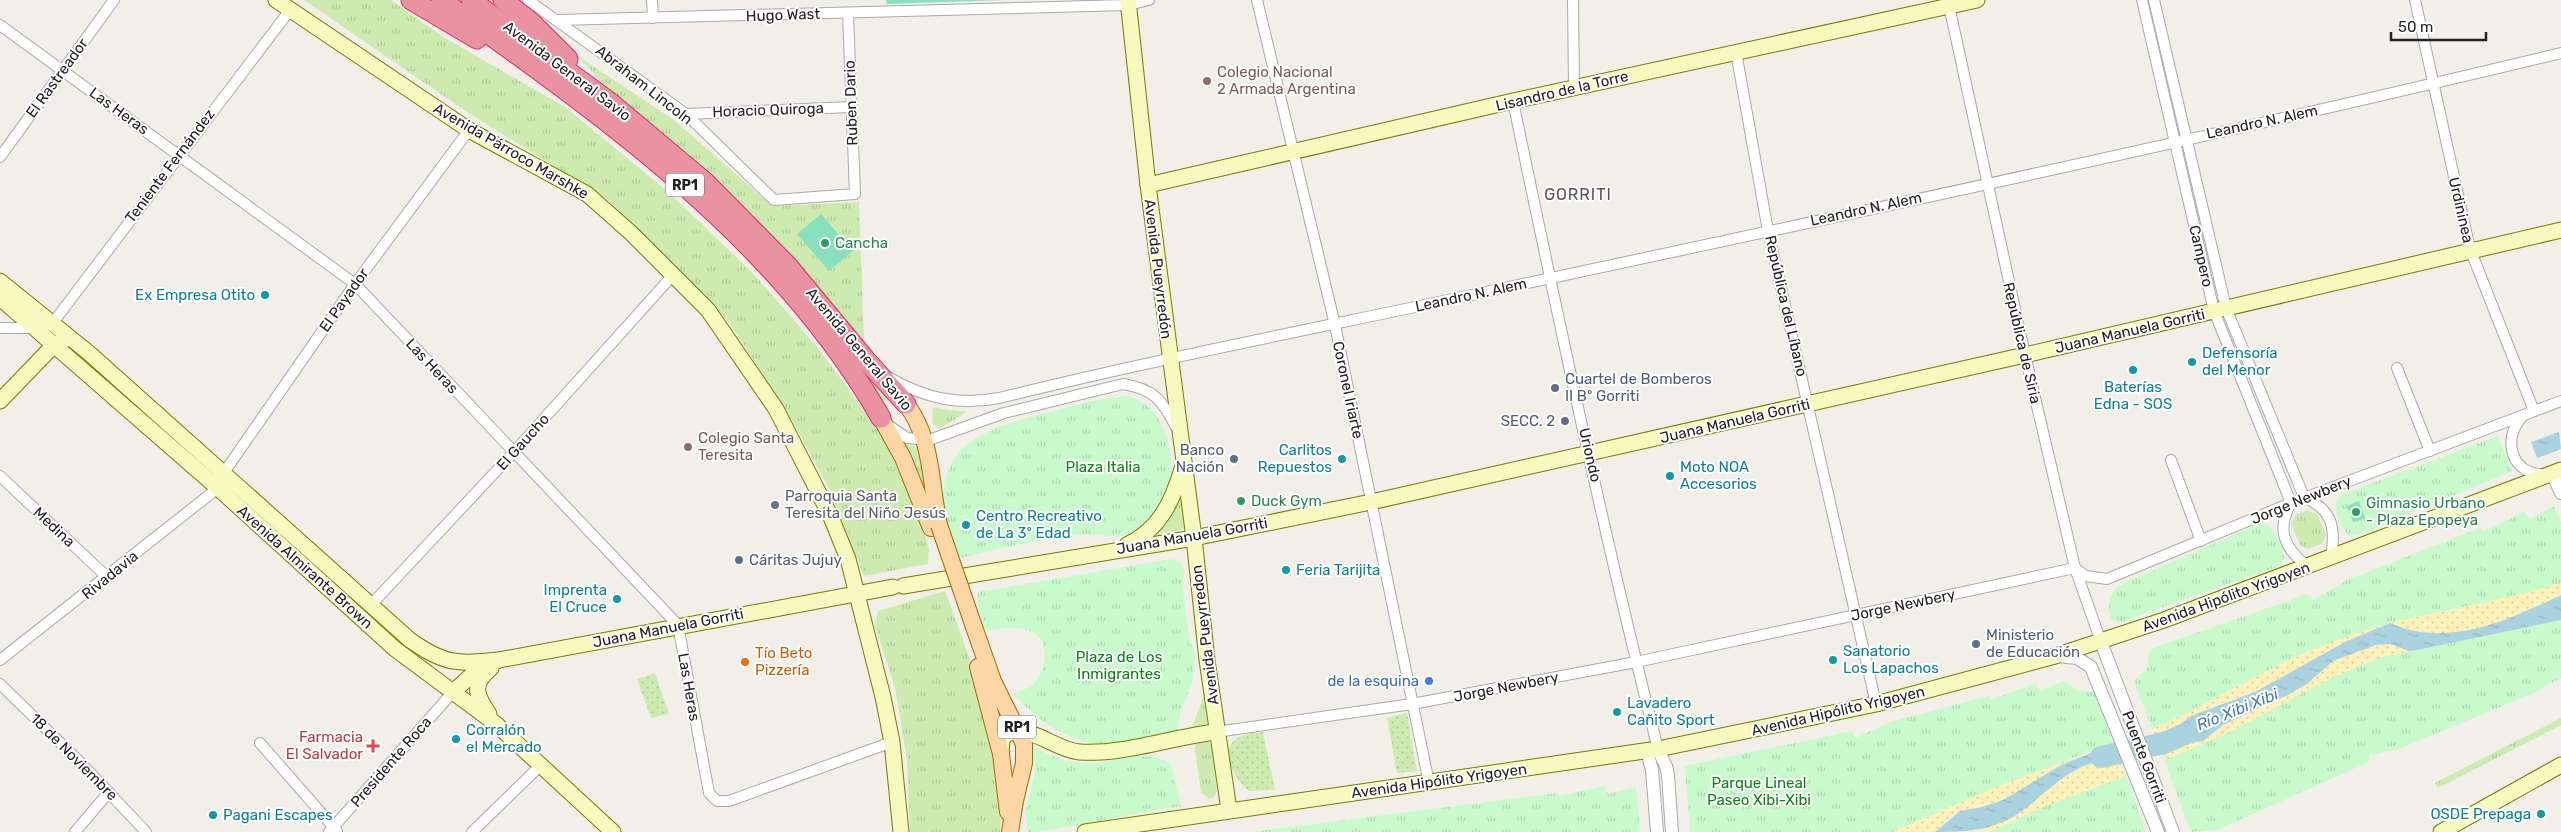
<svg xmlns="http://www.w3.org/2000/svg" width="2561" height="832" viewBox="0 0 2561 832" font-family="Rubik,sans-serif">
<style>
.grass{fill:url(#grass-tufts)}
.sand{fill:url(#sand-dots)}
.park{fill:url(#park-tufts)}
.garden{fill:url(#garden-dots)}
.pitch{fill:#88e0be}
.water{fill:url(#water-ripples)}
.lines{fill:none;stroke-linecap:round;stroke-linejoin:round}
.river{stroke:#aad3df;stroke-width:22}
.minor-casing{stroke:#a9a9a9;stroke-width:12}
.tertiary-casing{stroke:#a9a9a9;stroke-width:14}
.secondary-casing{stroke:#707d05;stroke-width:17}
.primary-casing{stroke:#a06b00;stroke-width:18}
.motorway-casing{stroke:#dc2a67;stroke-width:21}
.minor{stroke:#fff;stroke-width:10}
.tertiary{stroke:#fff;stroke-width:12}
.secondary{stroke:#f7fabf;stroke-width:15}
.primary{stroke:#fcd6a4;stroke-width:16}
.motorway{stroke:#e892a2;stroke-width:19}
.primary-bridge-casing{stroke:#a06b00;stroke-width:18;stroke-linecap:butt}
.primary-bridge{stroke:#fcd6a4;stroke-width:16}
.education-dot{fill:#8d6e63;stroke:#fff;stroke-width:2}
.leisure-dot{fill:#2e9e5b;stroke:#fff;stroke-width:2}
.culture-dot{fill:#0f9aa8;stroke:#fff;stroke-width:2}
.service-dot{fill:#5c6f8a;stroke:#fff;stroke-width:2}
.worship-dot{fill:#6b7280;stroke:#fff;stroke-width:2}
.food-dot{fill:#e8710a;stroke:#fff;stroke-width:2}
.shop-dot{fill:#3f7fe0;stroke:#fff;stroke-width:2}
.health-dot{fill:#e0444e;stroke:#fff;stroke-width:2}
.labels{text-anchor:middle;stroke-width:4;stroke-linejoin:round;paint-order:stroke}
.shield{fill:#fff;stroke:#646464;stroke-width:1}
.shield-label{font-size:14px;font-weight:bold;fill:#222}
.street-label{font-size:15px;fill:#222;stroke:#fff}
.education-label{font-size:15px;fill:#785e54;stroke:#fff;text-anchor:start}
.leisure-label{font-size:15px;fill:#27864d;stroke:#fff;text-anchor:start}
.culture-label{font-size:15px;fill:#0d838f;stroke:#fff;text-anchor:start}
.service-label{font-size:15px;fill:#4e5e75;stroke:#fff;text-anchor:start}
.park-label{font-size:15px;fill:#0c8416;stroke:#fff}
.worship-label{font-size:15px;fill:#5b616d;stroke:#fff;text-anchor:start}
.food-label{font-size:15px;fill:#c56008;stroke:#fff;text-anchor:start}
.shop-label{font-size:15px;fill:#366cbe;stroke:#fff;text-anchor:end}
.health-label{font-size:15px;fill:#be3a42;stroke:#fff;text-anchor:end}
.neighbourhood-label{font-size:16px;letter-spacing:1px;fill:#555;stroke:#fff}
.water-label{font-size:16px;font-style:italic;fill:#4a7aab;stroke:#fff}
</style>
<defs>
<pattern id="grass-tufts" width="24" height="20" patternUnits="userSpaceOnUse" patternTransform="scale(1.25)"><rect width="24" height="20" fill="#cdebb0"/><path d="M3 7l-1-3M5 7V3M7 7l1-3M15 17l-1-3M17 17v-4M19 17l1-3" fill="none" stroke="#b0c997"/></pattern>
<pattern id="sand-dots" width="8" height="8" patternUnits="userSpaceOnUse" patternTransform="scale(1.25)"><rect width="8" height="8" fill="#fff1ba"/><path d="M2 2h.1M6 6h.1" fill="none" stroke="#dacea0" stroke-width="1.8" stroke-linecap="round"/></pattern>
<pattern id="park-tufts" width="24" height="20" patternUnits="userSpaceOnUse" patternTransform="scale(1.25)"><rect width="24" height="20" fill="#c8facc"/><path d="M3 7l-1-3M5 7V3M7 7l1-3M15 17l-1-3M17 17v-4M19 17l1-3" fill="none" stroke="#acd6af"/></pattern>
<pattern id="garden-dots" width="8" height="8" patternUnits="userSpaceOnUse" patternTransform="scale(1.25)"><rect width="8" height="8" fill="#cdebb0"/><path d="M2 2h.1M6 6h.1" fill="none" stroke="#b0c997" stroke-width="1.8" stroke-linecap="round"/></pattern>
<pattern id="water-ripples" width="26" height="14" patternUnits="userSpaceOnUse" patternTransform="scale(1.25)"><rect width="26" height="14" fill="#aad3df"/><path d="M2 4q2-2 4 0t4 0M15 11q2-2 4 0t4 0" fill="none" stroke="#92b5bf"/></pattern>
</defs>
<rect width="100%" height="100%" fill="#f2efe9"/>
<g class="grass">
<path d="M 304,0 L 391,0 L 445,38 L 565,107 L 667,191 L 753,273 L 818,348 L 878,429 L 913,493 L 929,548 L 928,564 L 864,576 L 832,494 L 794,424 L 731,325 L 688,279 L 608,200 L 464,110 Z"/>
<path d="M 575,54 L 674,120 L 772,206 L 859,202 L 864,340 L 875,364 Z"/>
<path d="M 855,361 L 894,399 L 882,403 Z"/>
<path d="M 933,408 L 967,412 L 939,429 L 932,423 Z"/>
<path d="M 901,443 L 921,448 L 927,501 Z"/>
<path d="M 1182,496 L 1187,529 L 1152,534 L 1170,516 Z"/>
<path d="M 2307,510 L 2317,514 L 2326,535 L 2323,543 L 2308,549 L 2300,545 L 2291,524 L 2295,515 Z"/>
<path d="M 945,591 C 971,661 1008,757 1000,832 L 910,832 L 907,759 L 895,688 L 875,625 L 878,611 Z"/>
<path d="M 1205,692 L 1209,728 L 1191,731 Z"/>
<path d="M 2561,718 L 2561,725 L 2438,788 L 2435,783 Z"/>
<path d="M 1207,740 L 1212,746 L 1217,791 L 1214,797 L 1209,799 L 1201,792 L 1195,750 L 1196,743 Z"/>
</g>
<g class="sand">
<path d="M 2561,583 L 2561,595 C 2509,621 2447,649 2390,623 L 2493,601 Z"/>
<path d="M 2381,626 L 2373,632 L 2345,642 L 2255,692 L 2222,703 L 2184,720 L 2173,730 L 2162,733 L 2154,732 L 2152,728 C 2198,709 2239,683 2283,662 C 2314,646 2347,635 2381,626 Z"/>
<path d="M 2390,644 L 2409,651 L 2359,666 L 2224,735 L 2164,760 L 2163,756 L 2181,745 L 2203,741 L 2223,725 L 2288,695 L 2307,684 L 2332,661 L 2376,645 Z"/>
<path d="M 2113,743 L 2116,749 C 2081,742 2033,787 2002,800 C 1987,807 1968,806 1955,814 C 1947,818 1941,826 1935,832 L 1892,832 L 2001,785 Z"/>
<path d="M 2112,761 L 2121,765 L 2126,776 L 2046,806 L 1990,832 L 1967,832 L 1986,829 L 2082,767 L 2094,763 Z"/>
</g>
<g class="park">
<path d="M 1128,396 C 1151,403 1161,418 1167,439 C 1176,471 1171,504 1144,525 C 1141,528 1137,532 1132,534 C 1118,540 1102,533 1087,534 C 1048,538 996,548 959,559 C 955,545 947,530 945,516 C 934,446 985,429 1039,415 C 1069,407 1098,398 1128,396 Z"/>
<path d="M 2498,436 L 2512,471 L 2358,535 L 2350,536 C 2340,529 2329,503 2341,495 Z"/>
<path d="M 2554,506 L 2561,523 L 2561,583 C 2487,606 2409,613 2337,640 C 2272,663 2215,702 2152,729 L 2134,681 L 2147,668 L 2150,649 L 2308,594 L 2313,600 L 2345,581 L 2480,528 L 2482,532 L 2524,512 L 2530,519 Z"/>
<path d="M 2261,523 L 2267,524 C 2276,533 2282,545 2284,558 L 2279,566 L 2121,622 L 2111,620 C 2107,605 2108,599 2118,586 Z"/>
<path d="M 1172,559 L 1181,563 L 1184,569 L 1183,591 L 1189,637 L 1195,656 L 1192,683 L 1180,714 L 1177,731 C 1156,735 1134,743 1112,744 C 1072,745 1039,724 1014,694 C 1019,691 1027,689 1032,686 C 1046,674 1052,640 1032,632 C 1018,625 1000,629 985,631 L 977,599 L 978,592 Z"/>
<path d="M 2561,620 L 2561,679 L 2546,685 L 2541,690 L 2399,749 L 2369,755 L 2369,762 L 2217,830 L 2191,832 L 2164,760 L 2224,735 L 2331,678 L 2378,658 Z"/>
<path d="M 2064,681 L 2078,691 L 2095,692 L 2113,743 L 2001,785 L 1892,832 L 1690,832 L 1685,766 L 1852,731 L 1856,738 L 1890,722 L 1989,696 L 1991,700 L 2035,683 L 2040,691 Z"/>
<path d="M 1033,746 C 1050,756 1064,762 1084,763 C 1114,765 1142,746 1171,764 L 1181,806 L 1039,832 L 1028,832 L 1025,813 L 1035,771 Z"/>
<path d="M 2126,776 L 2146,832 L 1990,832 L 2046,806 Z"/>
<path d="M 1604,786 L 1608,794 L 1636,787 L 1640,832 L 1250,832 L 1558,793 L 1559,796 Z"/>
</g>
<g class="garden">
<path d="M 655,673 L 669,714 L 651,718 L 637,679 Z"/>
<path d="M 1407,713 L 1417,771 L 1397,773 L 1387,718 Z"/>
<path d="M 1263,732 L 1275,790 L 1249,791 C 1237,781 1217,753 1236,739 C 1244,733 1254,733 1263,732 Z"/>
</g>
<g class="pitch">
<path d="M 886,0 L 1004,0 L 887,4 Z"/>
<path d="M 821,214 L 853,251 L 829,271 L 797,234 Z"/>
<path d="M 2359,501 L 2365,518 L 2353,522 L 2347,506 Z"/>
</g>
<g class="water">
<path d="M 2559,432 L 2561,449 L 2537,458 L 2531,442 Z"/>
<path d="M 2561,595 L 2561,620 L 2417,650 L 2409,651 L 2390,644 L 2376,645 L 2333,661 L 2307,684 L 2288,695 L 2223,725 L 2203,741 L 2181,745 L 2163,756 L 2154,732 L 2162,733 L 2173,730 L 2191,716 L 2255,692 L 2345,642 L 2390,623 C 2447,649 2509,620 2561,595 Z"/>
<path d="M 2107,747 L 2116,749 L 2121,765 C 2080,748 2044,799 2013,817 C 1988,831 1963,832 1935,832 L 1960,811 L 1982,807 L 2003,800 L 2063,764 Z"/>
</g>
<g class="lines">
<path class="river" d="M 2101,757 L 2164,743 L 2185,734"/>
<g class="minor-casing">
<g id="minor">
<path d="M 528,0 L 686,114 L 774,200 L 855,194 L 848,13"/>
<path d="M 652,0 L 653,18"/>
<path d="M 1257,0 L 1335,325 L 1429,783"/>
<path d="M 1573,0 L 1574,88"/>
<path d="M 2142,0 L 2214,311 L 2291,503"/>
<path d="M 2154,0 L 2226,308 L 2304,497"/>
<path d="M 2415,0 L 2470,249 L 2534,411"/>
<path d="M 1948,1 L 2025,355 L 2075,568 L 2101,642"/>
<path d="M 558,20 L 1128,5 L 1149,0"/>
<path d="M 0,25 L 355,284 L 678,625 L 709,793 L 717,801 L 729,801 L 892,742"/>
<path d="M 1736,52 L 1768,231 L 1876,704"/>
<path d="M 1513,101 C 1558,318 1604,535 1658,749"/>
<path d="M 686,114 L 851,107"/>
<path d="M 0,157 L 114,0"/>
<path d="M 0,328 L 37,328 L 52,324 L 290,10"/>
<path d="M 2397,368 L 2430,451"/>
<path d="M 890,378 C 925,398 958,406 999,398 C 1168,356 1339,324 1509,287 C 1860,212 2212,137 2561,53"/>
<path d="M 2523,416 C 2501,438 2511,476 2545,474"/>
<path d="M 891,427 L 907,438 L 929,440 L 1004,413 L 1123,384 C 1154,389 1162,400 1176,427"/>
<path d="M 2171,460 L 2201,541"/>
<path d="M 0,476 L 107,577"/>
<path d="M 2304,497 C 2333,510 2336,528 2331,558"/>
<path d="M 2291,503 C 2276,530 2284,548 2308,567"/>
<path d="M 370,606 L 514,452 L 673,275"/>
<path d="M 0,660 L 218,488 L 223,474 L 355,284 L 469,130"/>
<path d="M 0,684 L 81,763 L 146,832"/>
<path d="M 1216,732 L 1412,704 L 1636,662 L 2075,568 L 2086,576 L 2107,579 L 2291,503 L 2561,401"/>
<path d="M 260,743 L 337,831"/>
<path d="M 75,832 L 109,792"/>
<path d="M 329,832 L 453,692"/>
<path d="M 472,832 L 540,766"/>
</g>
</g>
<g class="tertiary-casing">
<g id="tertiary">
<path d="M 2552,473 L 2561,493"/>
<path d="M 2101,642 L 2173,832"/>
<path d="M 2057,656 L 2077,658 L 2091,667 L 2158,832"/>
<path d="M 1658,749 L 1666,766 L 1668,775 L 1672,832"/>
<path d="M 1647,751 L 1652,770 L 1657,832"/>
</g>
</g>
<g class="secondary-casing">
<g id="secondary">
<path d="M 276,0 L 469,130 L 587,194 L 631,233 L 708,310 L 776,409 L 831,517 L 848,559 L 883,697 L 892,742 L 901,832"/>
<path d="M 1128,0 L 1148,185 L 1194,538 L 1207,660 L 1229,810"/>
<path d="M 1148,185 L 1513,101 L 1977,0"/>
<path d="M 0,281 L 89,353 L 410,640 C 445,665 458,664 499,660"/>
<path d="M 0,298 L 218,488 L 395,649 L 496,724 L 613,832"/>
<path d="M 0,401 L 54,345 L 64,340"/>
<path d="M 1127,545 C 1160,529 1172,502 1182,469"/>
<path d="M 903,586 L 1194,538 L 1371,502 L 2025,355 L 2561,230"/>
<path d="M 453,692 L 475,672 L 499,660 L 893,587"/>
<path d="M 489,714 C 476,695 471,685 491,668"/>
<path d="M 1001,754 L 1002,739 C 1021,716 1053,750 1079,752 C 1125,755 1171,737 1216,732"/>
<path d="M 1085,832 L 1658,749 L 1876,704 L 2055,656 L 2164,620 L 2561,470"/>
<path d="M 2441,832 L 2561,765"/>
</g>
</g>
<g class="primary-casing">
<g id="primary">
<path d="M 906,404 C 933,439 930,483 939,525"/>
<path d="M 881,418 L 903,458 L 931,528"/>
<path d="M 974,627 L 993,681 L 1024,744 L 1024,763 L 1015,801 L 1010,832"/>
<path d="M 978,667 L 1001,754 L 1008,812"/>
</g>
</g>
<g class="motorway-casing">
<g id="motorway">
<path d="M 411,0 L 477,39"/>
<path d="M 441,0 C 606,118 778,238 881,418"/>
<path d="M 471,0 L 611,103 L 705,182 L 788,266 L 866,360 L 906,404"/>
<path d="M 503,0 L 531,22 L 568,59"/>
</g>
</g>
<use href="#minor" class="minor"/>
<use href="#tertiary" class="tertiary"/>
<use href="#secondary" class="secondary"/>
<use href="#primary" class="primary"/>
<use href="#motorway" class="motorway"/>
<g class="primary-bridge-casing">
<path id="primary-bridge" d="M 939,525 L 974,627"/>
</g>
<use href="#primary-bridge" class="primary-bridge"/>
</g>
<g class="education-dot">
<circle cx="1207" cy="81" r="5"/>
<circle cx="688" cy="447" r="5"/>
</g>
<g class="leisure-dot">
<circle cx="825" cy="243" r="5"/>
<circle cx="1241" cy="501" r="5"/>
<circle cx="2356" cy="512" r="5"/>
</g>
<g class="culture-dot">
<circle cx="265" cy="295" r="5"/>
<circle cx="2192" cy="362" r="5"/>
<circle cx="2133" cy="370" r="5"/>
<circle cx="1342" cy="459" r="5"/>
<circle cx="1670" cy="476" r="5"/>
<circle cx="966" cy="525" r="5"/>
<circle cx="1286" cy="570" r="5"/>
<circle cx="617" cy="599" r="5"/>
<circle cx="1833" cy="660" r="5"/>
<circle cx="1617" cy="712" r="5"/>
<circle cx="456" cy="739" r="5"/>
<circle cx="2541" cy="814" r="5"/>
<circle cx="213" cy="815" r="5"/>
</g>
<g class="service-dot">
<circle cx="1555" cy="388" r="5"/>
<circle cx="1565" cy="421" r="5"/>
<circle cx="1234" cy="459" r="5"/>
<circle cx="739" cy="560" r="5"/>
<circle cx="1976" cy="644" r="5"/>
</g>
<circle class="worship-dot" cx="775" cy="505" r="5"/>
<circle class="food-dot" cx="745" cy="662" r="5"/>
<circle class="shop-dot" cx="1429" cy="681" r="5"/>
<path class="health-dot" d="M370.5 738.5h5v5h5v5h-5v5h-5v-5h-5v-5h5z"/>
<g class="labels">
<g class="shield">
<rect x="666" y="173.5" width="38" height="23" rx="4"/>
<rect x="998" y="715.5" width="38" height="23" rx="4"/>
</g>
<g class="shield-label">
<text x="685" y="190">RP1</text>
<text x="1017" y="732">RP1</text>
</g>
<g class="street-label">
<text transform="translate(783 15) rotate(-2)" y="5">Hugo Wast</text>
<text transform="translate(567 71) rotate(37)" y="5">Avenida General Savio</text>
<text transform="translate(57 78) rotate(-54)" y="5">El Rastreador</text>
<text transform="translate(644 85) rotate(38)" y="5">Abraham Lincoln</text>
<text transform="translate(1562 91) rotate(-13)" y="5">Lisandro de la Torre</text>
<text transform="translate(851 103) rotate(-92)" y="5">Ruben Dario</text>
<text transform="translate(768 110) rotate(-2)" y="5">Horacio Quiroga</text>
<text transform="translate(119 111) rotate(36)" y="5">Las Heras</text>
<text transform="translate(2262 122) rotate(-12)" y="5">Leandro N. Alem</text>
<text transform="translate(511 151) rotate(30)" y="5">Avenida Párroco Marshke</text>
<text transform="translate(170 166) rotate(-53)" y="5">Teniente Fernández</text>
<text transform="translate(1866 209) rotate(-12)" y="5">Leandro N. Alem</text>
<text transform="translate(2461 210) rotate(77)" y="5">Urdininea</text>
<text transform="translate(2201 256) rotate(77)" y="5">Campero</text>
<text transform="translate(1158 269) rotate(83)" y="5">Avenida Pueyrredón</text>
<text transform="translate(1471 295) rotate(-12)" y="5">Leandro N. Alem</text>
<text transform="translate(344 300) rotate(-55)" y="5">El Payador</text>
<text transform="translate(1786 306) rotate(77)" y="5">República del Líbano</text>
<text transform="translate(2130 331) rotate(-13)" y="5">Juana Manuela Gorriti</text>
<text transform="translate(2022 343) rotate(77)" y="5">República de Siria</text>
<text transform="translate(859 349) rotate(50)" y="5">Avenida General Savio</text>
<text transform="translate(432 366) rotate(47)" y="5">Las Heras</text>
<text transform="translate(1348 390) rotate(78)" y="5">Coronel Iriarte</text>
<text transform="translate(1735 421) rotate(-13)" y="5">Juana Manuela Gorriti</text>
<text transform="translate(523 442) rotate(-48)" y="5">El Gaucho</text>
<text transform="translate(1590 455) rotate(77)" y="5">Uriondo</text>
<text transform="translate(2301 500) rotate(-22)" y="5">Jorge Newbery</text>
<text transform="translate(54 527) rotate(43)" y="5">Medina</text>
<text transform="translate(1192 536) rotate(-10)" y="5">Juana Manuela Gorriti</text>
<text transform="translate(305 567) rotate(42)" y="5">Avenida Almirante Brown</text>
<text transform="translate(110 575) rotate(-39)" y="5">Rivadavia</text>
<text transform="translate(2226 597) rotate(-20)" y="5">Avenida Hipólito Yrigoyen</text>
<text transform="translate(1903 605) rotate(-12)" y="5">Jorge Newbery</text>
<text transform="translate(668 628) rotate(-11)" y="5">Juana Manuela Gorriti</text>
<text transform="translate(1205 635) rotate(-97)" y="5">Avenida Pueyrredon</text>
<text transform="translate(689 687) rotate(80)" y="5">Las Heras</text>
<text transform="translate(1506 687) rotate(-11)" y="5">Jorge Newbery</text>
<text transform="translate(1838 711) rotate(-13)" y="5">Avenida Hipólito Yrigoyen</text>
<text transform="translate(74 757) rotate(45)" y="5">18 de Noviembre</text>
<text transform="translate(2144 757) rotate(69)" y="5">Puente Gorriti</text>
<text transform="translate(391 762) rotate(-49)" y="5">Presidente Roca</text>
<text transform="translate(1439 781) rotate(-8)" y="5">Avenida Hipólito Yrigoyen</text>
</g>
<g class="education-label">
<text x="1217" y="77">Colegio Nacional<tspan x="1217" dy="17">2 Armada Argentina</tspan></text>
<text x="698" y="443">Colegio Santa<tspan x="698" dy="17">Teresita</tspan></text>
</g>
<g class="leisure-label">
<text x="835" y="248">Cancha</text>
<text x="1251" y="506">Duck Gym</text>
<text x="2366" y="508">Gimnasio Urbano<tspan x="2366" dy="17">- Plaza Epopeya</tspan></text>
</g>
<g class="culture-label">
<text x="255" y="300" text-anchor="end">Ex Empresa Otito</text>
<text x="2202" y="358">Defensoría<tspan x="2202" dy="17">del Menor</tspan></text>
<text x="2133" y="392" text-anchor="middle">Baterías<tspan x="2133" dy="17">Edna - SOS</tspan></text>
<text x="1332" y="455" text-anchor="end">Carlitos<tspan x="1332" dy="17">Repuestos</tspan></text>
<text x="1680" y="472">Moto NOA<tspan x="1680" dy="17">Accesorios</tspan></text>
<text x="976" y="521">Centro Recreativo<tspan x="976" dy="17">de La 3º Edad</tspan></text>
<text x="1296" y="575">Feria Tarijita</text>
<text x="607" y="595" text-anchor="end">Imprenta<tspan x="607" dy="17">El Cruce</tspan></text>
<text x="1843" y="656">Sanatorio<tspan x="1843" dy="17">Los Lapachos</tspan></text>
<text x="1627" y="708">Lavadero<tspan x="1627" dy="17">Cañito Sport</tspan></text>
<text x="466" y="735">Corralón<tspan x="466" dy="17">el Mercado</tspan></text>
<text x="2531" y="819" text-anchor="end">OSDE Prepaga</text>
<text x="223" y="820">Pagani Escapes</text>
</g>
<g class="service-label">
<text x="1565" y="384">Cuartel de Bomberos<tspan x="1565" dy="17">II Bº Gorriti</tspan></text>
<text x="1555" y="426" text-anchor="end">SECC. 2</text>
<text x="1224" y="455" text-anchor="end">Banco<tspan x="1224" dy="17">Nación</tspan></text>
<text x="749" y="565">Cáritas Jujuy</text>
<text x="1986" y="640">Ministerio<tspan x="1986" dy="17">de Educación</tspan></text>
</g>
<g class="park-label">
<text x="1103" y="472">Plaza Italia</text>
<text x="1119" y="662">Plaza de Los<tspan x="1119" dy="17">Inmigrantes</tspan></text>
<text x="1759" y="788">Parque Lineal<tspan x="1759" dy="17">Paseo Xibi-Xibi</tspan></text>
</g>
<g class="worship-label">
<text x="785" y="501">Parroquia Santa<tspan x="785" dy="17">Teresita del Niño Jesús</tspan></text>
</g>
<g class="food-label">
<text x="755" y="658">Tío Beto<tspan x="755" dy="17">Pizzería</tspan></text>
</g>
<g class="shop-label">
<text x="1419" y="686">de la esquina</text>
</g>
<g class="health-label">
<text x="363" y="742">Farmacia<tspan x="363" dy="17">El Salvador</tspan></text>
</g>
<g class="neighbourhood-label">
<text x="1578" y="200">GORRITI</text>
</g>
<g class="water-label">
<text transform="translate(2237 709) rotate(-22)" y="6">Río Xibi Xibi</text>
</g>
</g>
<path d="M2391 32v8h95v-8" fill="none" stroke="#222222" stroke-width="2.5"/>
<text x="2398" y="32" font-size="15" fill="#222222" stroke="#ffffff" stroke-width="4" paint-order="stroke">50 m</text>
</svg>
